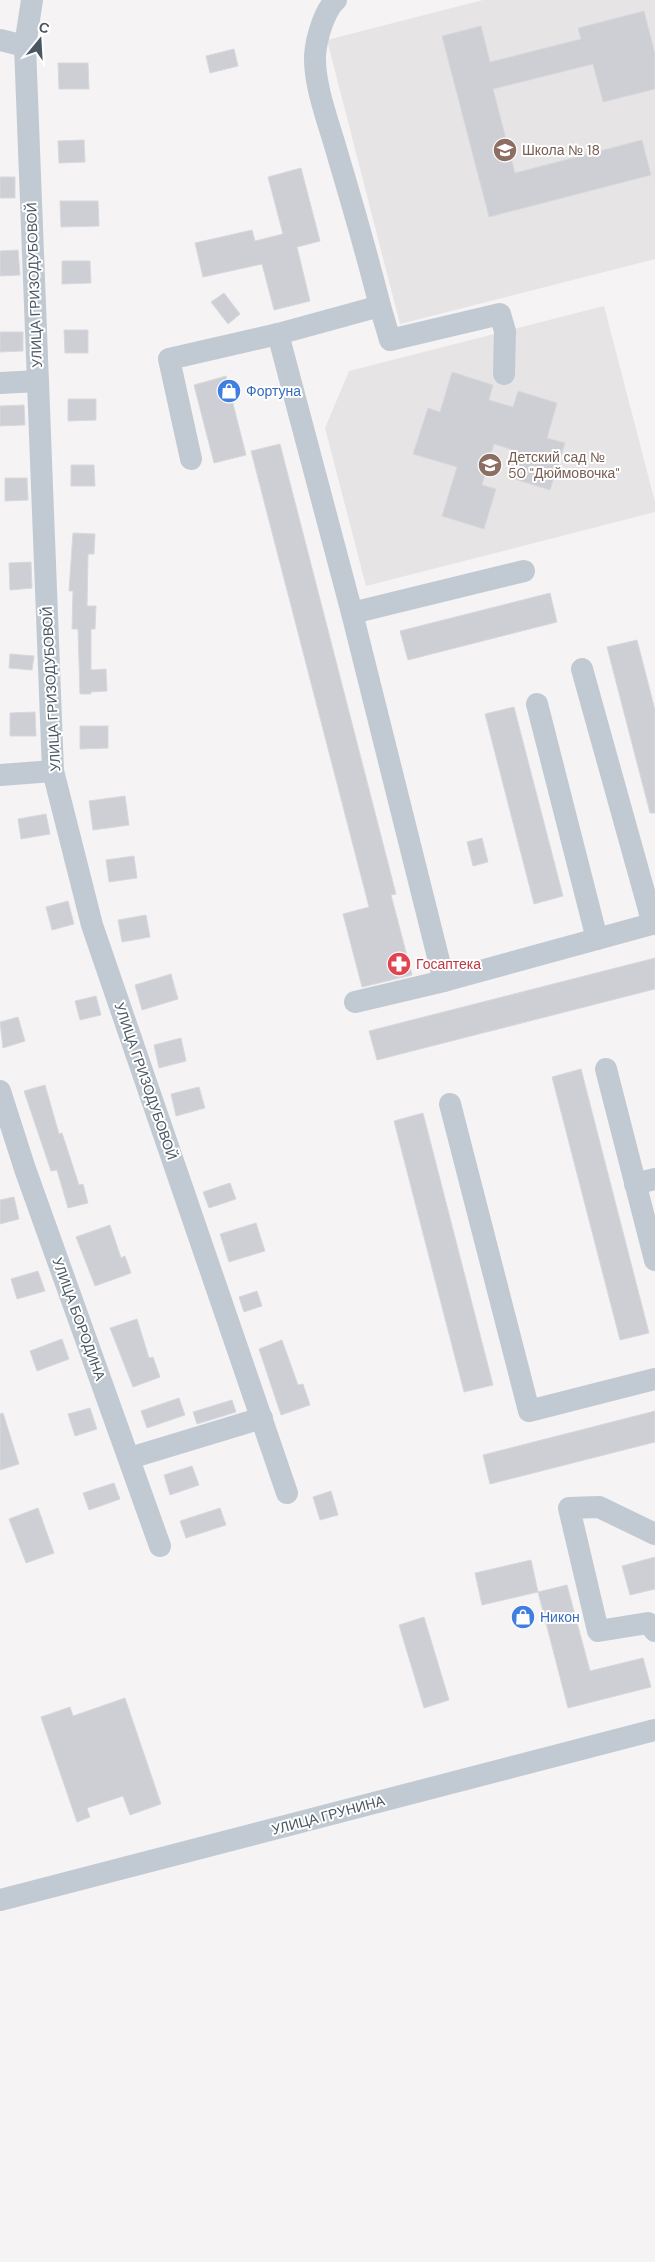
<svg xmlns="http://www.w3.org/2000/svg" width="655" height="2262" viewBox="0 0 655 2262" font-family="'DM Sans',sans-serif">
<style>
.education{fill:#e6e4e5}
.building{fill:#cdcfd5;stroke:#d7d9de}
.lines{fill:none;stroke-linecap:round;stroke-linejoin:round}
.minor{stroke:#c1cad2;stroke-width:22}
.labels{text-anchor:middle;stroke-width:4;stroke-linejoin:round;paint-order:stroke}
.education-label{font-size:14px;fill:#785e54;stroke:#fff;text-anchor:start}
.street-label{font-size:14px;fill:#4a5661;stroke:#fff}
.shop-label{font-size:14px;fill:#366cbe;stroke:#fff;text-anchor:start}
.health-label{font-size:14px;fill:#be3a42;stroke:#fff;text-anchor:start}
</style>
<rect width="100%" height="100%" fill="#f5f3f3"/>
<g class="education">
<path d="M 483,0 L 655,0 L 655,259 L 400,324 L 327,40 Z"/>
<path d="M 604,306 L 655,502 L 655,512 L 366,586 L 325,428 L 349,371 Z"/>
</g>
<g class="building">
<path d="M 644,11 L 655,54 L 655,89 L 603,102 L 593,64 L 493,89 L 515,173 L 642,140 L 651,175 L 489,217 L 442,36 L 481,26 L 490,62 L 581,39 L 578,28 Z"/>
<path d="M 234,49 L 238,66 L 210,73 L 206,56 Z"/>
<path d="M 58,63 L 88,63 L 89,89 L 59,89 Z"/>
<path d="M 84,140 L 85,162 L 59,163 L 58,141 Z"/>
<path d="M 301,168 L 320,241 L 297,247 L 310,301 L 274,310 L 262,264 L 203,277 L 195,243 L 252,230 L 255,241 L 283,234 L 268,177 Z"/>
<rect x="0" y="177" width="15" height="21"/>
<path d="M 60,201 L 98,201 L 99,226 L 61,227 Z"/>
<path d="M 18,250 L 20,275 L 0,276 L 0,251 Z"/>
<path d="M 62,261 L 90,261 L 91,283 L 62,284 Z"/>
<path d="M 224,293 L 240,314 L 228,324 L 211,302 Z"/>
<path d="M 64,330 L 88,330 L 88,353 L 65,353 Z"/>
<path d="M 0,332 L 23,332 L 23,351 L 0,352 Z"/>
<path d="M 452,372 L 493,385 L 489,400 L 513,407 L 518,391 L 557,403 L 547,438 L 565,443 L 550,490 L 511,478 L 519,452 L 494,444 L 482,485 L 496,489 L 484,529 L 442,516 L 457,467 L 413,454 L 428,408 L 440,412 Z"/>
<path d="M 226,376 L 246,455 L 214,463 L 194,385 Z"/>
<path d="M 68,399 L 96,399 L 96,420 L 68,421 Z"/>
<path d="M 24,405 L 25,425 L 0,426 L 0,406 Z"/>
<path d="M 280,444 L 396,894 L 391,895 L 412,975 L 362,987 L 343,914 L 369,907 L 251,451 Z"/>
<path d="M 71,465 L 94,465 L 95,486 L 71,486 Z"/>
<path d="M 5,478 L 27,478 L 28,500 L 5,501 Z"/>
<path d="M 73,533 L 95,534 L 94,554 L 88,554 L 87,606 L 96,606 L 95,629 L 91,629 L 91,670 L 106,669 L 107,691 L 91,692 L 91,694 L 80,694 L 78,629 L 72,629 L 73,591 L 69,591 Z"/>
<path d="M 31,562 L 32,588 L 10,590 L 9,563 Z"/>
<path d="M 550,593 L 557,622 L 408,660 L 400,631 Z"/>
<path d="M 637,640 L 655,710 L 655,813 L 650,813 L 607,647 Z"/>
<path d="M 10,654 L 34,656 L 32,670 L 9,668 Z"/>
<path d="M 514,707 L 563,896 L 534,904 L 485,714 Z"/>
<path d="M 35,712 L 36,736 L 10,736 L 10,713 Z"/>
<path d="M 80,726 L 108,726 L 108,748 L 80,749 Z"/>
<path d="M 125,796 L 129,825 L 93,830 L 89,801 Z"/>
<path d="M 46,814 L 50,834 L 21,839 L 18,819 Z"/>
<path d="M 482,838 L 488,862 L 473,866 L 467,842 Z"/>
<path d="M 134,856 L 137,878 L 109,882 L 106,860 Z"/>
<path d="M 68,901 L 74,924 L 52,930 L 46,907 Z"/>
<path d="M 146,915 L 150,937 L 122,942 L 118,920 Z"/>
<path d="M 655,958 L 655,989 L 377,1060 L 369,1031 Z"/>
<path d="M 171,974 L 178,999 L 142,1010 L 135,985 Z"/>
<path d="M 96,996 L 101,1015 L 80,1020 L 75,1001 Z"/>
<path d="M 18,1017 L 25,1041 L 3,1048 L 0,1022 Z"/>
<path d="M 181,1038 L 186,1061 L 159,1068 L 154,1045 Z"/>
<path d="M 581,1069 L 649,1333 L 620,1340 L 552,1077 Z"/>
<path d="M 45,1085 L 59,1134 L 62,1133 L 79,1185 L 83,1184 L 88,1203 L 68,1208 L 57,1170 L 51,1171 L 24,1091 Z"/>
<path d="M 199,1087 L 205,1108 L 176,1116 L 171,1094 Z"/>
<path d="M 423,1113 L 493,1385 L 464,1392 L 394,1121 Z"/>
<path d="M 230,1183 L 236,1199 L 209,1208 L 203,1192 Z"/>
<path d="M 14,1197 L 19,1219 L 0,1224 L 0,1200 Z"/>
<path d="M 256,1223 L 265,1251 L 229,1262 L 220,1234 Z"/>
<path d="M 110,1225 L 121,1258 L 125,1256 L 131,1273 L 95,1286 L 76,1237 Z"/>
<path d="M 38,1271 L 45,1291 L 17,1299 L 11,1279 Z"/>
<path d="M 257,1291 L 262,1306 L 244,1312 L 239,1297 Z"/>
<path d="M 137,1319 L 149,1358 L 153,1357 L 160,1377 L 133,1387 L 110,1328 Z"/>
<path d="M 62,1339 L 69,1359 L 37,1371 L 30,1351 Z"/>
<path d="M 282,1340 L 298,1385 L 303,1384 L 310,1405 L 281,1415 L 259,1349 Z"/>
<path d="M 179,1398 L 185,1415 L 147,1428 L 141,1411 Z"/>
<path d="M 232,1400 L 236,1412 L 197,1424 L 193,1412 Z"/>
<path d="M 90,1408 L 97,1429 L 75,1436 L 68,1414 Z"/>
<path d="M 655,1411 L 655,1442 L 490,1484 L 483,1455 Z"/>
<path d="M 3,1413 L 19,1464 L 0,1470 L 0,1414 Z"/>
<path d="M 192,1466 L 199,1485 L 170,1495 L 164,1475 Z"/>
<path d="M 114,1483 L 120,1499 L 89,1510 L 83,1493 Z"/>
<path d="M 331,1491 L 338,1515 L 320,1520 L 313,1497 Z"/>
<path d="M 38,1508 L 54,1553 L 26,1563 L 9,1519 Z"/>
<path d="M 220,1508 L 226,1525 L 186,1538 L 180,1521 Z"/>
<path d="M 655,1557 L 655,1589 L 630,1595 L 622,1566 Z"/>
<path d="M 531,1560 L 538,1592 L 482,1605 L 475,1573 Z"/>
<path d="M 567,1585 L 590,1671 L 643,1658 L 651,1687 L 568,1708 L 538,1592 Z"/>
<path d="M 424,1617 L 449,1700 L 424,1708 L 399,1625 Z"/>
<path d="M 125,1698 L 161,1804 L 130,1815 L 123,1796 L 87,1808 L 90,1817 L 77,1822 L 41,1717 L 70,1707 L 73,1716 Z"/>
</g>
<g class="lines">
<g class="minor">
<path d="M 32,0 L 25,46 L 53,771 L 92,925 L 287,1493"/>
<path d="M 336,0 C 324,11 316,39 315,56 C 314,87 330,126 338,156 C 353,206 367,255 380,306 L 278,334 L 352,613 L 444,981"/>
<path d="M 0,40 L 25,46"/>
<path d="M 380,306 L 390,340 L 500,314 L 505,331 L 504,374"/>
<path d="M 0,383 L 38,381"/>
<path d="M 191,459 L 169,359 L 278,334"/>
<path d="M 352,613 L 524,571"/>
<path d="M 582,669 L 653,924"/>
<path d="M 537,704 L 597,939"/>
<path d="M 0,775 L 53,771"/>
<path d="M 355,1002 L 444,981 L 655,923"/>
<path d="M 606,1069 L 655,1260"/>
<path d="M 0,1091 L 25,1169 L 160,1546"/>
<path d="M 450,1104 L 529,1411 L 655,1379"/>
<path d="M 635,1184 L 655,1179"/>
<path d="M 130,1458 L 262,1418"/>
<path d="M 655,1534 L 599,1507 L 569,1508 L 598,1631 L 648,1623 L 655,1631"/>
<path d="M 0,1900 L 655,1730"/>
</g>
</g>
<defs>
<g id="school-disc" transform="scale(1.25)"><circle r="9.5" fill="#8d6e63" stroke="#fff"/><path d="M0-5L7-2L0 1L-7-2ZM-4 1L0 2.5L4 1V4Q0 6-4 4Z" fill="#fff"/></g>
<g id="shop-disc" transform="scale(1.25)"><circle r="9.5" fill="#3f7fe0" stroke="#fff"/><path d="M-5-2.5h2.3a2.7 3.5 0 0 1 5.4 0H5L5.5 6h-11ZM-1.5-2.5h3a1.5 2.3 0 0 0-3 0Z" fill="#fff"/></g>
<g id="pharmacy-disc" transform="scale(1.25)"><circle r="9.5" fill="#e0444e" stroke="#fff"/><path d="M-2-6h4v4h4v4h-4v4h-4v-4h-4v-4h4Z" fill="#fff"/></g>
</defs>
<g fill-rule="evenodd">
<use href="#school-disc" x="505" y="150"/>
<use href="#shop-disc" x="229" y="391"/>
<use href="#school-disc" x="490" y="465"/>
<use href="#pharmacy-disc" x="399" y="964"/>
<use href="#shop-disc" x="523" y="1617"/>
</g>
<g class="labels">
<g class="education-label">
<text x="522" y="155">Школа № 18</text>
<text x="508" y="462">Детский сад №<tspan x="508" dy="16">50 "Дюймовочка"</tspan></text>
</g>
<g class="street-label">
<text transform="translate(34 285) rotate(-92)" y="5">УЛИЦА ГРИЗОДУБОВОЙ</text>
<text transform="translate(51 689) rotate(-93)" y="5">УЛИЦА ГРИЗОДУБОВОЙ</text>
<text transform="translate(146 1081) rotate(71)" y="5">УЛИЦА ГРИЗОДУБОВОЙ</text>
<text transform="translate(79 1319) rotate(70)" y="5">УЛИЦА БОРОДИНА</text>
<text transform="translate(328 1815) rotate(-15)" y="5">УЛИЦА ГРУНИНА</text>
</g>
<g class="shop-label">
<text x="246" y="396">Фортуна</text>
<text x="540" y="1622">Никон</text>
</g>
<g class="health-label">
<text x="416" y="969">Госаптека</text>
</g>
</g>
<g transform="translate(40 40) rotate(18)" stroke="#ffffff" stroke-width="4" paint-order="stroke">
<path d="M0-4L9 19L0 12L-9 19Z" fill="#4a5661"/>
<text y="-8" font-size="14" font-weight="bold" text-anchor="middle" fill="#4a5661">С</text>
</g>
</svg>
